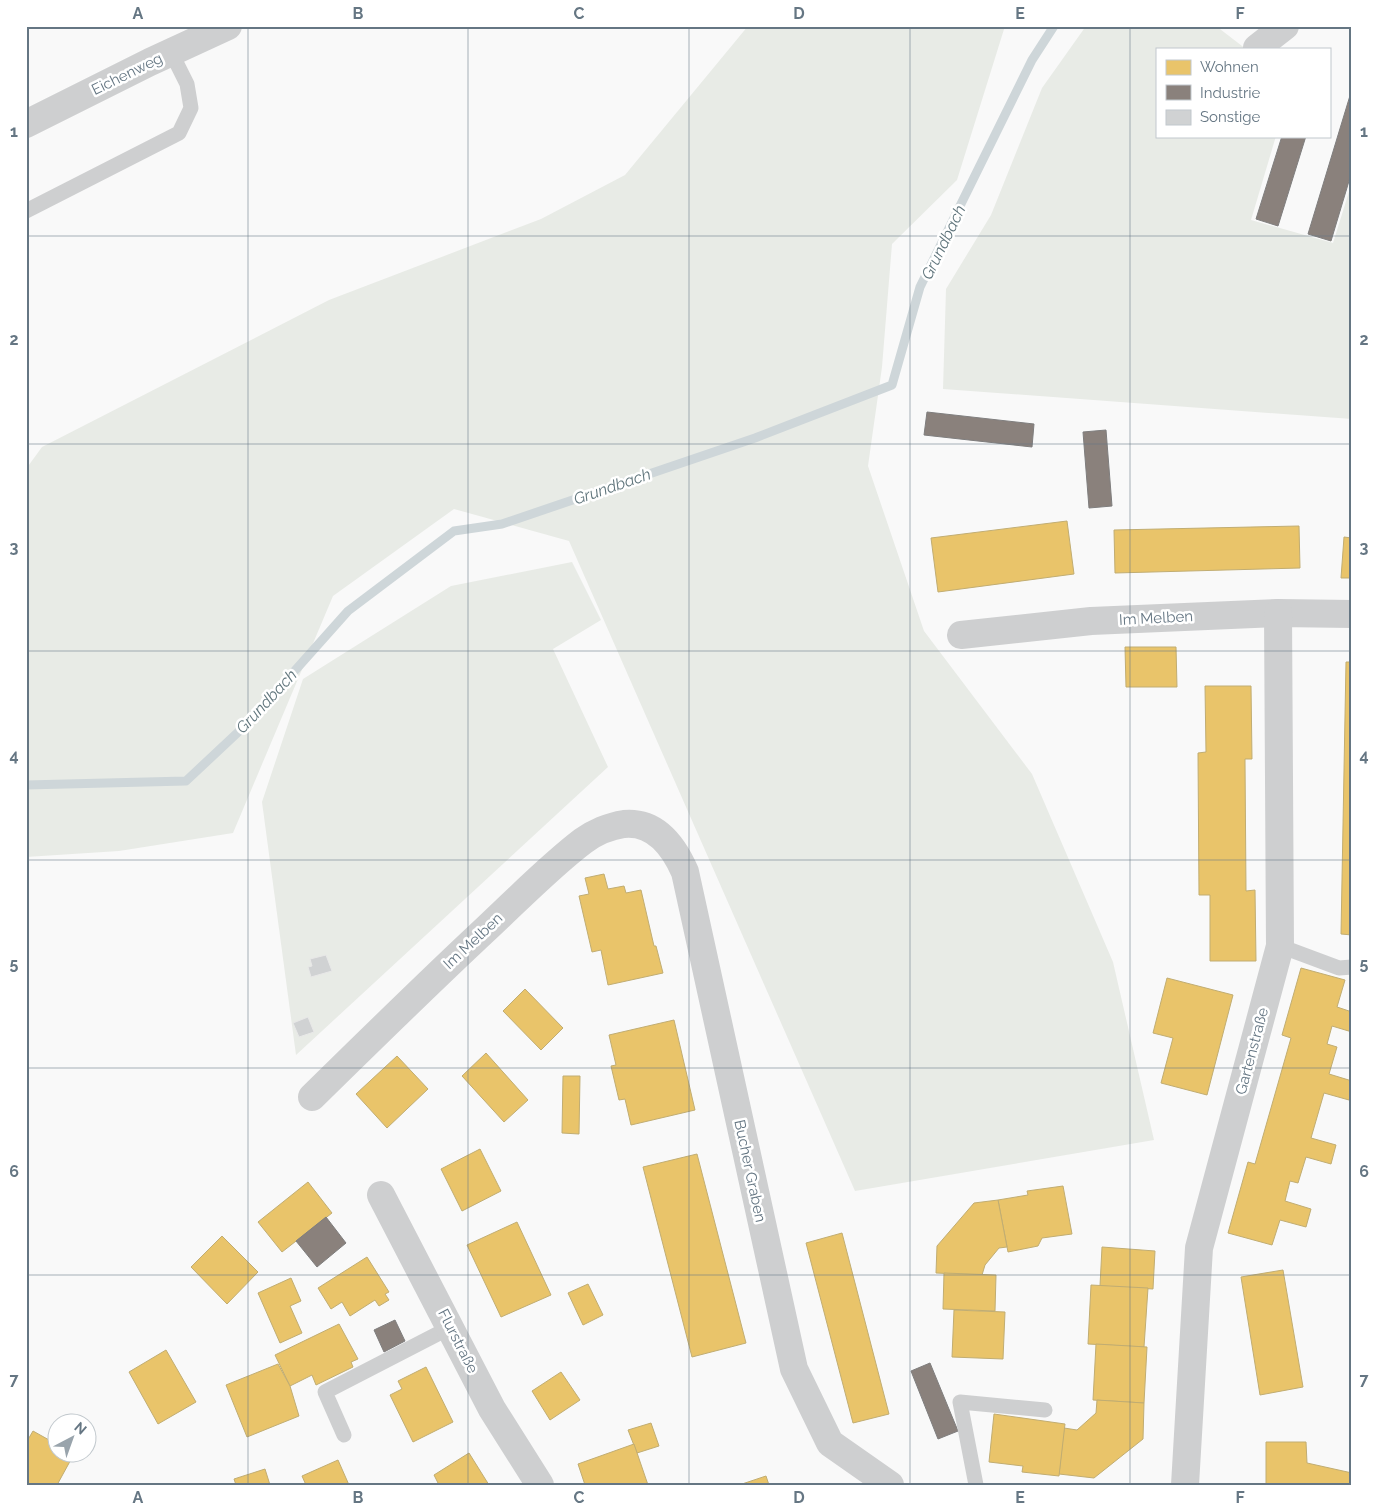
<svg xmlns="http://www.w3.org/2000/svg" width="1378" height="1511" viewBox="0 0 1378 1511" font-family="Raleway,sans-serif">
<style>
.green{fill:#e8ebe6}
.homes{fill:#e9c46a;stroke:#c1ad72}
.industry{fill:#8a817c;stroke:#7f7e7e}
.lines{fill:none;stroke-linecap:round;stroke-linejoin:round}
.stream{stroke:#ced6d9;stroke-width:9}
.building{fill:#d0d2d3;stroke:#e8e8e8}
.lane{stroke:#cecfd0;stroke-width:15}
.street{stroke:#cecfd0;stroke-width:28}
.grid{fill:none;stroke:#657683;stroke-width:1;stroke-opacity:0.55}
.labels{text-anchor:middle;stroke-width:5;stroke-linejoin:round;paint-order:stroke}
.street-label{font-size:15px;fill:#657683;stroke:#fff}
.water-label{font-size:16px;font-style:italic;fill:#60757c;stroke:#fff}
.neatline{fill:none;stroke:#657683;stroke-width:2}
.grid-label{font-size:16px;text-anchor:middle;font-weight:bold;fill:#657683}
</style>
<rect width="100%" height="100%" fill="#f9f9f9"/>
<g class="green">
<path d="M 748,26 L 1005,26 L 957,180 L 892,244 L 882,367 L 868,466 L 924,631 L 1032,774 L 1113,962 L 1154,1140 L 855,1191 L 569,541 L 454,509 L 333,596 L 233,833 L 119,851 L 26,857 L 26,469 L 42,447 L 329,300 L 541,219 L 625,175 Z"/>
<path d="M 1086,26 L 1216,26 L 1246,49 L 1157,49 L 1157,136 L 1276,136 L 1251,220 L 1333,243 L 1352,182 L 1352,419 L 943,389 L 946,289 L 991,215 L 1042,88 Z"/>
<path d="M 572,562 L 601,620 L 553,649 L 608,767 L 296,1055 L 262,802 L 303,679 L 451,586 Z"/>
</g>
<g class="homes">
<path d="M 1067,521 L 1074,574 L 938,592 L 931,538 Z"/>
<path d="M 1299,526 L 1300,568 L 1115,573 L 1114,530 Z"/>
<path d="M 1344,537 L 1352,538 L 1352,578 L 1341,578 Z"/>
<path d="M 1125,647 L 1176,647 L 1177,687 L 1126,687 Z"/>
<path d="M 1346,662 L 1352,662 L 1352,935 L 1341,934 Z"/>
<path d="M 1205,686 L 1251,686 L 1252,759 L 1245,759 L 1246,891 L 1255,890 L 1256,961 L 1210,961 L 1210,895 L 1199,895 L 1198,753 L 1206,752 Z"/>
<path d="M 604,874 L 608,889 L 624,886 L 626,893 L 641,890 L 654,946 L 656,946 L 663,973 L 608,985 L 601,950 L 592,952 L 579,896 L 589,894 L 585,878 Z"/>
<path d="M 1301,968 L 1345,980 L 1337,1007 L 1352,1012 L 1352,1032 L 1332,1026 L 1327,1044 L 1337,1047 L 1329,1074 L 1352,1081 L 1352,1090 L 1349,1100 L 1324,1093 L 1311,1138 L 1336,1145 L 1331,1164 L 1306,1157 L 1298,1183 L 1290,1181 L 1285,1201 L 1311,1209 L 1306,1227 L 1280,1220 L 1272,1245 L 1228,1233 L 1248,1162 L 1255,1164 L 1291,1038 L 1282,1035 Z"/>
<path d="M 1167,978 L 1233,995 L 1207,1095 L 1161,1083 L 1173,1038 L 1153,1033 Z"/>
<path d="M 525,989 L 563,1028 L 541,1050 L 503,1011 Z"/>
<path d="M 674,1020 L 695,1110 L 631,1125 L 625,1099 L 619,1100 L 611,1066 L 616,1065 L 609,1035 Z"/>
<path d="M 486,1053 L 528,1100 L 504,1122 L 462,1076 Z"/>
<path d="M 397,1056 L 428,1089 L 387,1128 L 356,1094 Z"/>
<path d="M 563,1076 L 580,1076 L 579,1134 L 562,1133 Z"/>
<path d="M 480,1149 L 501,1191 L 462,1211 L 441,1169 Z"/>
<path d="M 697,1154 L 746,1343 L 692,1357 L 643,1167 Z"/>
<path d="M 308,1182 L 332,1213 L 282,1252 L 258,1222 Z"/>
<path d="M 1063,1186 L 1072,1234 L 1042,1238 L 1038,1246 L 1008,1252 L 998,1200 L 1028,1195 L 1027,1191 Z"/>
<path d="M 998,1200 L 1007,1247 L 999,1248 L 985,1265 L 982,1275 L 936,1273 L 937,1246 L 974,1203 Z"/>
<path d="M 517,1222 L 551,1295 L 501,1317 L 467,1245 Z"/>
<path d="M 842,1233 L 889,1414 L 853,1423 L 806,1243 Z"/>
<path d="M 222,1236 L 258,1272 L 227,1304 L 191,1267 Z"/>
<path d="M 1102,1247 L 1155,1251 L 1153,1289 L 1100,1286 Z"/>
<path d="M 367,1257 L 389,1292 L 385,1294 L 389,1300 L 379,1306 L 375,1300 L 350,1316 L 342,1302 L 331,1309 L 318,1288 Z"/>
<path d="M 1283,1270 L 1303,1387 L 1260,1395 L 1241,1277 Z"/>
<path d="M 944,1273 L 996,1275 L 995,1311 L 943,1309 Z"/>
<path d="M 291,1278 L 301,1301 L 290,1306 L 302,1333 L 280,1343 L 258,1293 Z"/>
<path d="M 588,1284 L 603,1315 L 583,1325 L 568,1293 Z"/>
<path d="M 1091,1285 L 1148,1288 L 1144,1347 L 1088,1344 Z"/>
<path d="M 954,1310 L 1005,1312 L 1003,1359 L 952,1357 Z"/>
<path d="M 339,1324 L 358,1359 L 351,1362 L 353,1367 L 316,1385 L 312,1375 L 290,1386 L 275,1355 Z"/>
<path d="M 1096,1344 L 1147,1347 L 1144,1403 L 1093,1400 Z"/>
<path d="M 166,1350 L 196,1402 L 158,1424 L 129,1372 Z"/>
<path d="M 278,1364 L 290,1386 L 299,1416 L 247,1437 L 226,1385 Z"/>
<path d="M 426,1367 L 453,1422 L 413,1442 L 390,1395 L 402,1389 L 398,1381 Z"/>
<path d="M 561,1372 L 580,1400 L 550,1420 L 532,1391 Z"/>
<path d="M 1097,1400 L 1144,1403 L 1143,1439 L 1094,1478 L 1059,1474 L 1064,1428 L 1077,1430 L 1096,1413 Z"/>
<path d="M 994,1414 L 1065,1424 L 1059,1476 L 1022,1472 L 1023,1466 L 989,1462 Z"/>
<path d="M 651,1423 L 659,1446 L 637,1453 L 628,1430 Z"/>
<path d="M 33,1431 L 58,1445 L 58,1454 L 74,1454 L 57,1485 L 26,1485 L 26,1443 Z"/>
<path d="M 1266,1442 L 1306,1442 L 1307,1463 L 1352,1473 L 1352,1485 L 1266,1485 Z"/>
<path d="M 634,1444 L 648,1485 L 585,1485 L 578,1464 Z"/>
<path d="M 469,1453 L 489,1485 L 439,1485 L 434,1475 Z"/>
<path d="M 338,1460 L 349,1485 L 306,1485 L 302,1476 Z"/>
<path d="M 265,1469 L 270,1485 L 236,1485 L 234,1479 Z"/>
<path d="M 766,1476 L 769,1485 L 739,1485 Z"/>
</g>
<g class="industry">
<path d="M 1352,89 L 1352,171 L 1331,241 L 1308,234 Z"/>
<path d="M 1282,136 L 1306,136 L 1278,226 L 1256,219 Z"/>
<path d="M 927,412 L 1034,424 L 1032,447 L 924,435 Z"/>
<path d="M 1106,430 L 1112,506 L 1089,508 L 1083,432 Z"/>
<path d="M 326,1217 L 346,1243 L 317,1267 L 296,1241 Z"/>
<path d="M 395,1320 L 405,1341 L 384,1352 L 374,1330 Z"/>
<path d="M 930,1363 L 958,1431 L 938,1439 L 911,1371 Z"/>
</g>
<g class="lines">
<path class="stream" d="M 26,785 L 186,781 L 250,721 L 348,611 L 454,531 L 502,524 L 755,438 L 892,385 L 920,287 L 1032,60 L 1054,26"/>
</g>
<g class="building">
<path d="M 326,955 L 332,971 L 311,977 L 308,967 L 312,966 L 310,959 Z"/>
<path d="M 308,1017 L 314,1032 L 299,1037 L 293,1023 Z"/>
</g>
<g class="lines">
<g class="lane">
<path d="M 26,211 L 179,133 L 191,108 L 187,84 L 171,52"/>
<path d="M 1280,946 L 1339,968 L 1352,967"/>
<path d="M 344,1435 L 325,1392 L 451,1327"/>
<path d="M 976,1485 L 960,1402 L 1045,1410"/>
</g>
<g class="street">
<path d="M 1257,48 L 1285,26"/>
<path d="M 26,124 L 150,62 L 228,26"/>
<path d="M 961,635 L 1091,621 L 1278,613 L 1352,614"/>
<path d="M 312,1097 C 370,1040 428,983 487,928 C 517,900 550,866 583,841 C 594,833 610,826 624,824 C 656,821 674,847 685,872 L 794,1369 L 830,1443 L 890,1485"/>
<path d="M 381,1195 L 492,1409 L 540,1485"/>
<path d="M 1185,1485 L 1199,1248 L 1280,946 L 1278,613"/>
</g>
</g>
<path class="grid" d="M 248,26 L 248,1485M 468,26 L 468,1485M 689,26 L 689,1485M 910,26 L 910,1485M 1130,26 L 1130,1485M 26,236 L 1352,236M 26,444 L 1352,444M 26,651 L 1352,651M 26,860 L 1352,860M 26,1068 L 1352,1068M 26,1275 L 1352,1275"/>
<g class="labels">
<g class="street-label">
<text transform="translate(127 74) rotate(-26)" y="5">Eichenweg</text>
<text transform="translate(1156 618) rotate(-3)" y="5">Im Melben</text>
<text transform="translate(473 941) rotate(-43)" y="5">Im Melben</text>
<text transform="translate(1252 1051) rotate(-75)" y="5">Gartenstraße</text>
<text transform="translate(750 1171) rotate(78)" y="5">Bucher Graben</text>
<text transform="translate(458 1341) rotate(63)" y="5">Flurstraße</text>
</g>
<g class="water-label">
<text transform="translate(943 242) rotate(-64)" y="6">Grundbach</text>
<text transform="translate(612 486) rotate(-19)" y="6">Grundbach</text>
<text transform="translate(266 701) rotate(-47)" y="6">Grundbach</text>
</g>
</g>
<rect width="1378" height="1511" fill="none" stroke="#ffffff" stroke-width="55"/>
<rect x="1156" y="48" width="175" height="90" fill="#ffffff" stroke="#c1c8cd"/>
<rect x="1166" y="60" width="25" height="15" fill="#e9c46a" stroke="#c1c8cd"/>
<text x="1200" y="72" font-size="15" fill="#657683">Wohnen</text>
<rect x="1166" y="85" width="25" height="15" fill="#8a817c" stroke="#c1c8cd"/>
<text x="1200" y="98" font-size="15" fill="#657683">Industrie</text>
<rect x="1166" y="110" width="25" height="15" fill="#d0d2d3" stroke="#c1c8cd"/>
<text x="1200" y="122" font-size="15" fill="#657683">Sonstige</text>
<g transform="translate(72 1438) rotate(41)"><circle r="24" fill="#ffffff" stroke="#c1c8cd"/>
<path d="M0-4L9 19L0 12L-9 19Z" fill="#99a4ac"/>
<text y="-8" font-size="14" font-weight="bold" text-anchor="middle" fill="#657683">N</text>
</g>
<rect x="28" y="28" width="1322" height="1456" class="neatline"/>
<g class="grid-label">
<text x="138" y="19">A</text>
<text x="358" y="19">B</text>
<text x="579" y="19">C</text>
<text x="799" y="19">D</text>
<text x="1020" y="19">E</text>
<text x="1240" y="19">F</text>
<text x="14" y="137">1</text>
<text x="1364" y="137">1</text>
<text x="14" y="345">2</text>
<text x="1364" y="345">2</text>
<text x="14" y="553">3</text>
<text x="1364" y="553">3</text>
<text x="14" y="761">4</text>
<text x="1364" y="761">4</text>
<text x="14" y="969">5</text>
<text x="1364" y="969">5</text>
<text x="14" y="1177">6</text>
<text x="1364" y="1177">6</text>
<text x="14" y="1385">7</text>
<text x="1364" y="1385">7</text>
<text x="138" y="1503">A</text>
<text x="358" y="1503">B</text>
<text x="579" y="1503">C</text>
<text x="799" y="1503">D</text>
<text x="1020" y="1503">E</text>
<text x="1240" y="1503">F</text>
</g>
</svg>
